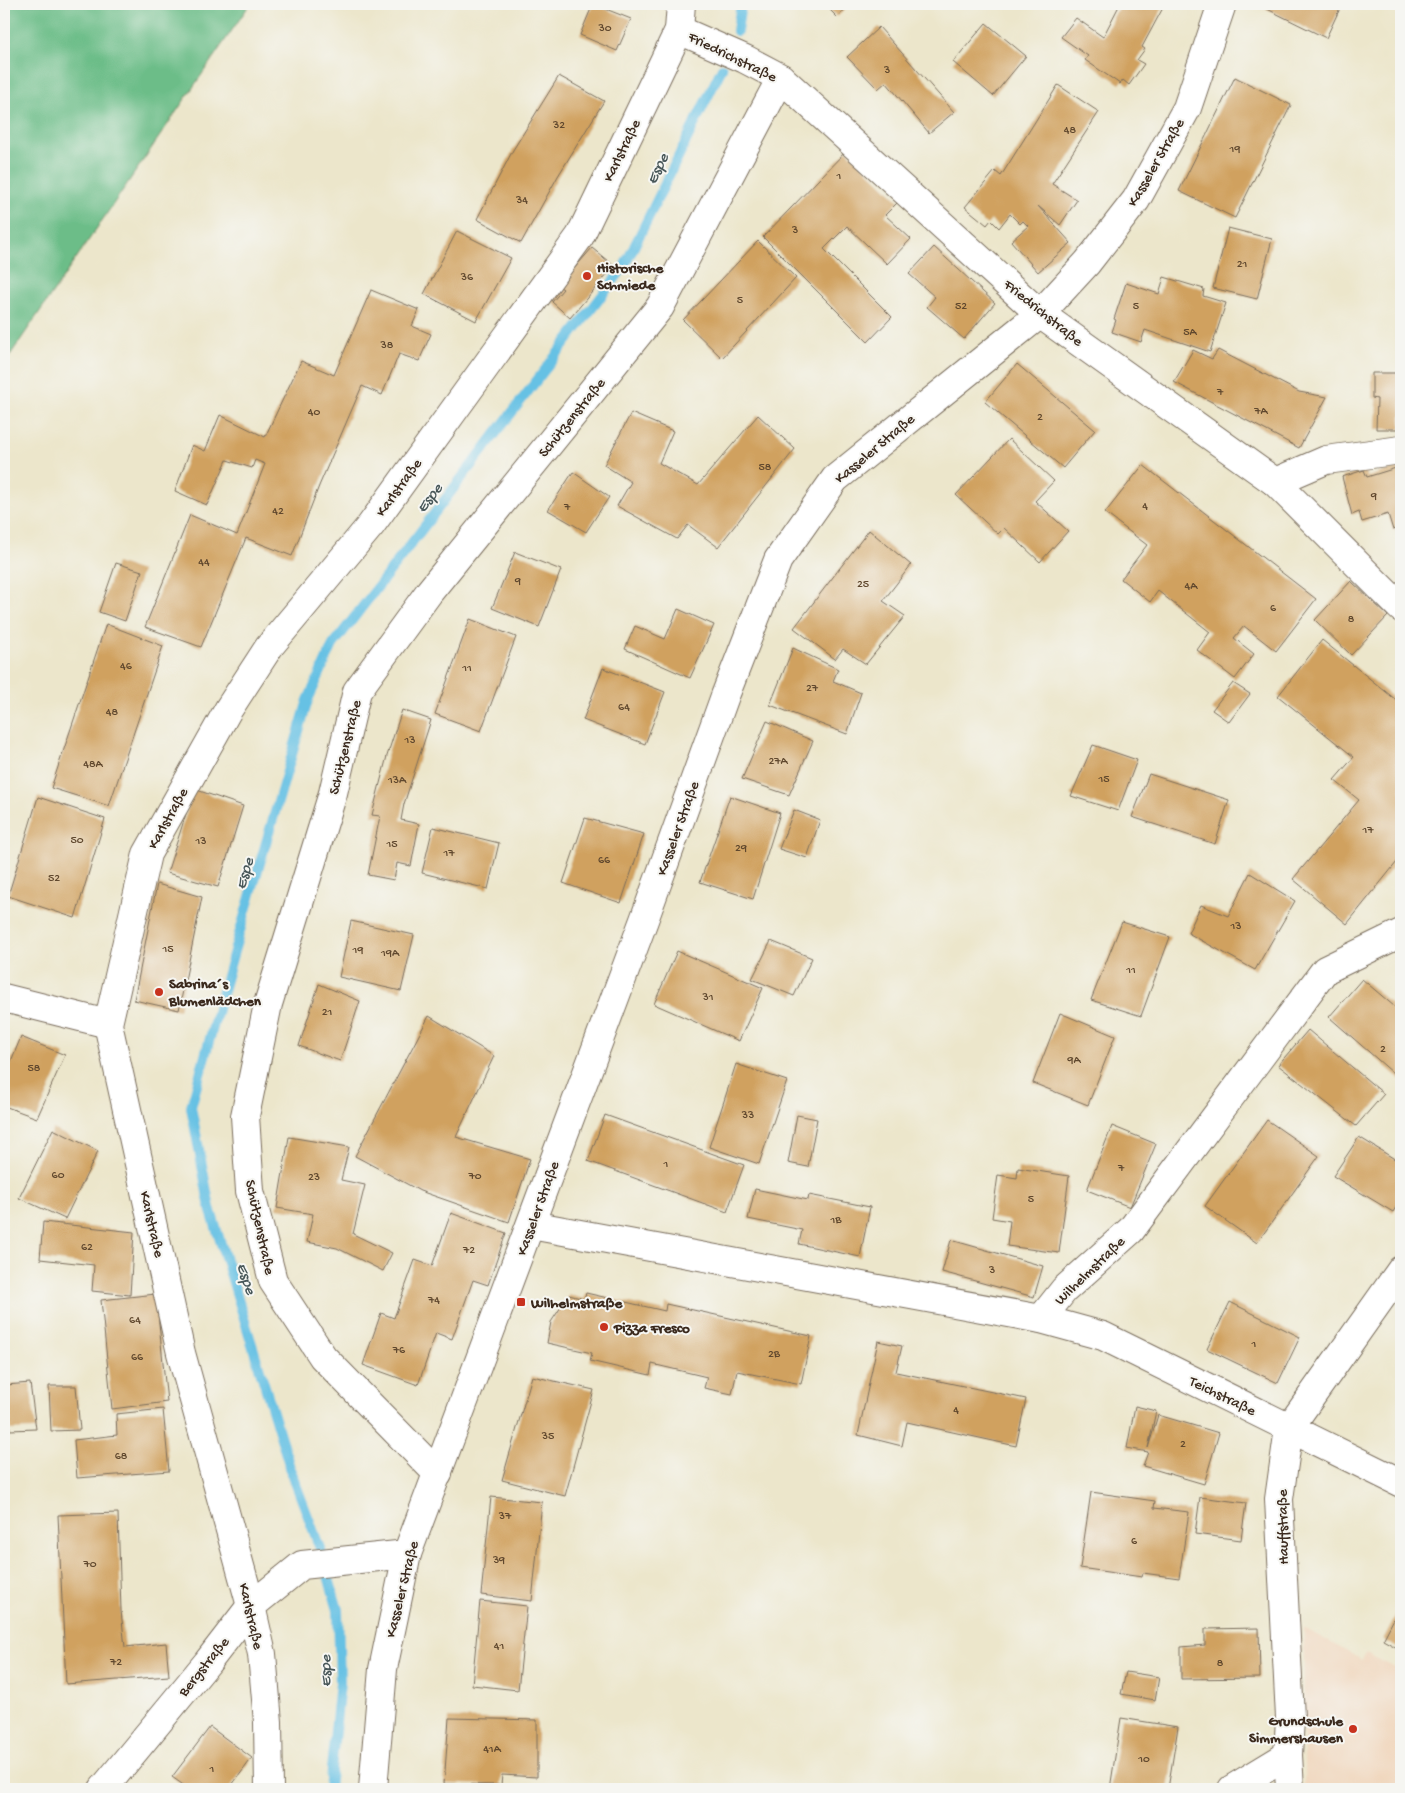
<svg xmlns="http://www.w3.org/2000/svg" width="1405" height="1793" viewBox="0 0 1405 1793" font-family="'Gochi Hand',sans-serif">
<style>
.built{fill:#f0d6bc}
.forest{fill:#6cbd88;stroke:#547453}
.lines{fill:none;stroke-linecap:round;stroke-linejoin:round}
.stream{stroke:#66c1e4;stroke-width:10}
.building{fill:#d0a15f}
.minor-casing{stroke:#796c5b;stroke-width:30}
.tertiary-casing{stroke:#796c5b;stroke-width:30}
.minor{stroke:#fff;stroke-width:28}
.tertiary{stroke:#fff;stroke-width:28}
.poi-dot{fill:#c8321e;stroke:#f6f6f2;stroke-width:2}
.labels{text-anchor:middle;stroke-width:4;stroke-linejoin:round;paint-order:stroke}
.number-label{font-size:12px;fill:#60482e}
.street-label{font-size:15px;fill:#3b2a1e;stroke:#f6f6f2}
.poi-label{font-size:15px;font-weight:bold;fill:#3b2a1e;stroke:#f6f6f2;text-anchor:start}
.water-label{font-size:16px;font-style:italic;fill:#485759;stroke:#f6f6f2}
</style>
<rect width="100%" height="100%" fill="#f6f6f2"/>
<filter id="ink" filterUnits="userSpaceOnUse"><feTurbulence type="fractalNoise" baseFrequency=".02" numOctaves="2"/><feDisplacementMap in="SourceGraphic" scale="10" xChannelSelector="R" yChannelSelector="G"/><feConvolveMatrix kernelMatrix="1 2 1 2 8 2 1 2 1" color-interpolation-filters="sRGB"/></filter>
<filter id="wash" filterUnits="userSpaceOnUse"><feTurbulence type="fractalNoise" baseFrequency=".0096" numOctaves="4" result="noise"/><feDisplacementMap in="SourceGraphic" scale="20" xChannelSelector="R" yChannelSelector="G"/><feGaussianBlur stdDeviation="1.12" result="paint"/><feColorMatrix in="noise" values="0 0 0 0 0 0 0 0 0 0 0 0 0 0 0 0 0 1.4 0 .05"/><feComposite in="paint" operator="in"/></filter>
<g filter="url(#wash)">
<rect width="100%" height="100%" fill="#ece6cb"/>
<path class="built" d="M 1304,1628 L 1362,1660 L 1366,1653 L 1401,1671 L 1401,1789 L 1304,1789 Z"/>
<path class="forest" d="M 4,4 L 250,4 L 4,364 Z"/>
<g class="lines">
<g class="stream">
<path d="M 737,31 L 741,4"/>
<path d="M 329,1789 L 340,1683 L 338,1610 L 321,1551 L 292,1474 L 210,1208 L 191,1107 L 232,958 L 308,700 L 333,645 L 624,267 L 722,68"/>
</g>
</g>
<g id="blocks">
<g class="building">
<path d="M 593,4 L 631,19 L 617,51 L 580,35 Z"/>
<path d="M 824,4 L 851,4 L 837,17 Z"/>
<path d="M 1120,4 L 1165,4 L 1142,47 L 1145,49 L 1137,60 L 1144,64 L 1129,85 L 1123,80 L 1120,84 L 1085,60 L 1088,56 L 1061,37 L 1076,18 L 1103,37 Z"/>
<path d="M 1257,4 L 1342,4 L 1326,38 Z"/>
<path d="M 986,23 L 1026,56 L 993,96 L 953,62 Z"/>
<path d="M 879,27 L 954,112 L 929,133 L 886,82 L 878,89 L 847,57 Z"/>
<path d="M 559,76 L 604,101 L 558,176 L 521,243 L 477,219 L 513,150 Z"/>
<path d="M 1235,77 L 1291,105 L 1235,218 L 1179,191 Z"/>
<path d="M 1058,85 L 1099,112 L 1052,184 L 1077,200 L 1060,225 L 1038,206 L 1071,243 L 1038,272 L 1011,241 L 1028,226 L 1023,221 L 1020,224 L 1010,214 L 999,228 L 991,220 L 987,225 L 965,207 L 995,171 L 1001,176 Z"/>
<path d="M 847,150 L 899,201 L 885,215 L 911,239 L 887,264 L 847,226 L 824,249 L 892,317 L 868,342 L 763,237 Z"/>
<path d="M 1228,228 L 1272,239 L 1257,299 L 1213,288 Z"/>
<path d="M 457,231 L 511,258 L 476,321 L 424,294 Z"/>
<path d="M 758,241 L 796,278 L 722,358 L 683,320 Z"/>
<path d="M 934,247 L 995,303 L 964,339 L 927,307 L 935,297 L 909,274 Z"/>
<path d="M 592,248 L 614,266 L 570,318 L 552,302 L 563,289 L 559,286 Z"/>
<path d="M 1164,277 L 1204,289 L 1203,296 L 1226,303 L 1210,352 L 1145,330 L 1141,342 L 1112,332 L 1116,320 L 1114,319 L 1126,283 L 1159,294 Z"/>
<path d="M 371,290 L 419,310 L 412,326 L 431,334 L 419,361 L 399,354 L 382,395 L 362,386 L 319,486 L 292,556 L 246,538 L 201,647 L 145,627 L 190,515 L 237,535 L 265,464 L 255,460 L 252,468 L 227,460 L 207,505 L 175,491 L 192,445 L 205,451 L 220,415 L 265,437 L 301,361 L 334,375 Z"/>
<path d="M 1193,350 L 1212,359 L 1218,350 L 1299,392 L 1327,397 L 1299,448 L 1174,382 Z"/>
<path d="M 1017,364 L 1095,430 L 1063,468 L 985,402 Z"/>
<path d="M 1372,373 L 1401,373 L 1401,429 L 1376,429 L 1377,399 L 1372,398 Z"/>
<path d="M 631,413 L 673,431 L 659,463 L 698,485 L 758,415 L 795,449 L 718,547 L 688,525 L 677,539 L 617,506 L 631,482 L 604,465 Z"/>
<path d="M 1009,439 L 1054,481 L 1035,501 L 1068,531 L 1040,562 L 1004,528 L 998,534 L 956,495 Z"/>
<path d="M 1143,465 L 1316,599 L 1276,651 L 1244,626 L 1234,638 L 1254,654 L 1235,679 L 1197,650 L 1210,632 L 1158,591 L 1150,602 L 1121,579 L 1147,545 L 1105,513 Z"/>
<path d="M 1399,467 L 1401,473 L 1401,547 L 1396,529 L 1393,530 L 1388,514 L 1362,522 L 1359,512 L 1352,515 L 1342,477 L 1364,470 L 1367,477 Z"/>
<path d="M 573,472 L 609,497 L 586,532 L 548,510 Z"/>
<path d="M 869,530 L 911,565 L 883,601 L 905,616 L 866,664 L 843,649 L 835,659 L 794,628 Z"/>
<path d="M 515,552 L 561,570 L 539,627 L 492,608 Z"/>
<path d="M 116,563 L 142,571 L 125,621 L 99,612 Z"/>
<path d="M 1351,581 L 1388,616 L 1351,655 L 1315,620 Z"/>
<path d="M 678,609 L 714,625 L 690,678 L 625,649 L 635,626 L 665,639 Z"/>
<path d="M 470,619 L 516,637 L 481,731 L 435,714 Z"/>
<path d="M 106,624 L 163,646 L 109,806 L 51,788 Z"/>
<path d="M 1322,640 L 1401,704 L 1401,857 L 1347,924 L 1293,879 L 1359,800 L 1334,780 L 1354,757 L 1278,696 Z"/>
<path d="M 793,648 L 838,669 L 833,681 L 861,693 L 847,734 L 770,705 Z"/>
<path d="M 603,668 L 665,692 L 645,744 L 583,720 Z"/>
<path d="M 1233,683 L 1250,694 L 1229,722 L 1212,710 Z"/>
<path d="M 402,710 L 431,720 L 404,804 L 401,820 L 419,824 L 411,866 L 397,863 L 394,880 L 368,875 L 380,816 L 372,815 L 376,799 L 387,756 Z"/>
<path d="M 767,721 L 813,741 L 789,795 L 742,779 Z"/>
<path d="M 1093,745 L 1137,760 L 1118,811 L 1071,796 Z"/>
<path d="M 1149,774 L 1229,800 L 1215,844 L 1132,817 Z"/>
<path d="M 194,789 L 243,806 L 218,887 L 167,873 Z"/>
<path d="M 730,796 L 780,813 L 753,899 L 700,882 Z"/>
<path d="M 38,797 L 105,819 L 75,918 L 8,896 Z"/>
<path d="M 794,810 L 820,820 L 807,858 L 779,849 Z"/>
<path d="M 585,818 L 644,834 L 621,903 L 563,883 Z"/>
<path d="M 433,827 L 499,843 L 488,889 L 422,873 Z"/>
<path d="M 1250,873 L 1295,901 L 1255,970 L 1188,933 L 1201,905 L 1228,916 Z"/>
<path d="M 157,884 L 202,897 L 179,1010 L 134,1000 Z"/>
<path d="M 351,921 L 414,935 L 401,991 L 339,977 Z"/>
<path d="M 1122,922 L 1170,937 L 1141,1016 L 1091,1000 Z"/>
<path d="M 771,941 L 812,958 L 794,996 L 752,979 Z"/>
<path d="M 677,951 L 763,988 L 739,1041 L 654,1004 Z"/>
<path d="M 1362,979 L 1401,1012 L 1401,1080 L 1329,1017 Z"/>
<path d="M 319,984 L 360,1001 L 340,1061 L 299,1046 Z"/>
<path d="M 1060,1013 L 1115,1036 L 1088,1105 L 1033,1083 Z"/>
<path d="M 429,1016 L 494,1056 L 456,1137 L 530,1159 L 509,1222 L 420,1191 L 355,1156 Z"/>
<path d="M 1308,1030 L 1384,1094 L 1356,1126 L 1278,1065 Z"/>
<path d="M 21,1037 L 65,1055 L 37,1118 L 4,1106 L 4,1078 Z"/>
<path d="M 736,1064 L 787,1081 L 759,1164 L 709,1147 Z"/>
<path d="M 605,1115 L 744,1165 L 727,1212 L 588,1161 Z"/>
<path d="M 797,1115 L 817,1119 L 808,1167 L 788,1163 Z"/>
<path d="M 1267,1120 L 1319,1156 L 1257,1243 L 1205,1206 Z"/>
<path d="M 1112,1126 L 1156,1144 L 1130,1207 L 1087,1190 Z"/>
<path d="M 53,1129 L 98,1151 L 65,1219 L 19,1198 Z"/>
<path d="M 289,1137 L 349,1147 L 341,1180 L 365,1185 L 353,1234 L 392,1253 L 383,1271 L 337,1248 L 307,1242 L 313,1214 L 277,1208 Z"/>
<path d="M 1359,1137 L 1401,1163 L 1401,1199 L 1393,1212 L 1333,1176 Z"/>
<path d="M 1018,1168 L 1069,1176 L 1059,1253 L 1007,1246 L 1010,1221 L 992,1218 L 998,1175 L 1017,1178 Z"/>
<path d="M 755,1189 L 808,1200 L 809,1195 L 870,1207 L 860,1257 L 799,1244 L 802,1230 L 748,1219 Z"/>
<path d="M 451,1213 L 506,1233 L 488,1285 L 473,1280 L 452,1339 L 436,1333 L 418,1385 L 363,1365 L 381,1313 L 394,1318 L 415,1260 L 432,1266 Z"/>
<path d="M 43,1222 L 134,1232 L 130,1295 L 92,1291 L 94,1265 L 40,1259 Z"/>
<path d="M 951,1240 L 1043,1266 L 1034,1297 L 942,1272 Z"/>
<path d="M 586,1293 L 665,1311 L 666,1304 L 811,1336 L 801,1384 L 737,1371 L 732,1394 L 704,1388 L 707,1377 L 652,1364 L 650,1375 L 590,1361 L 592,1353 L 547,1343 L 551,1322 L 569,1295 L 584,1299 Z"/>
<path d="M 156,1294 L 167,1402 L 112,1409 L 101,1300 Z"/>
<path d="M 1230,1302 L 1300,1337 L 1278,1383 L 1207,1349 Z"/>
<path d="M 878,1341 L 902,1346 L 896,1372 L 1026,1399 L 1016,1446 L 907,1422 L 902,1446 L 858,1435 Z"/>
<path d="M 532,1376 L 594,1390 L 565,1496 L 502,1480 Z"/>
<path d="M 30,1383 L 36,1429 L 10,1430 L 6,1385 Z"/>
<path d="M 49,1386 L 76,1386 L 80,1430 L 51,1431 Z"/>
<path d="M 1135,1406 L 1156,1411 L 1148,1448 L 1158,1415 L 1219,1433 L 1204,1484 L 1143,1466 L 1148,1452 L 1127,1448 Z"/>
<path d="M 163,1409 L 169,1471 L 77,1478 L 74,1440 L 117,1435 L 116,1414 Z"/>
<path d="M 1091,1492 L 1155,1501 L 1154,1508 L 1189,1512 L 1179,1578 L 1143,1573 L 1142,1577 L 1080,1568 Z"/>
<path d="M 491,1497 L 542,1502 L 532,1601 L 481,1595 Z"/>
<path d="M 1200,1497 L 1246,1503 L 1241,1540 L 1195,1534 Z"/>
<path d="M 118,1513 L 121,1611 L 125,1647 L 166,1643 L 169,1676 L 66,1684 L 58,1515 Z"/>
<path d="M 480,1601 L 527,1606 L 518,1690 L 472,1685 Z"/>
<path d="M 1401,1605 L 1401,1650 L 1383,1640 Z"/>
<path d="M 1259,1628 L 1260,1678 L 1181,1679 L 1181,1647 L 1205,1645 L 1205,1629 Z"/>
<path d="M 1126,1672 L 1159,1677 L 1155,1700 L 1121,1694 Z"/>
<path d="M 449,1718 L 537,1720 L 537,1777 L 502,1775 L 501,1785 L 444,1784 Z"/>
<path d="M 1121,1718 L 1178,1727 L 1168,1789 L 1110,1789 Z"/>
<path d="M 210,1727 L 252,1758 L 229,1789 L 189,1789 L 172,1777 Z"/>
</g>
</g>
</g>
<g filter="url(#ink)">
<use href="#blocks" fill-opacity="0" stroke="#796c5b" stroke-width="1"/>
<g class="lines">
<g class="minor-casing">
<g id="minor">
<path d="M 679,30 L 745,59 L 781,78 L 1040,314 L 1275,482 L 1401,608"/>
<path d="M 1275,482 L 1326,460 L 1401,450"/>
<path d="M 4,998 L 108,1024"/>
<path d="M 531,1225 L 1041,1319 L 1103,1336 L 1401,1483"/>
<path d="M 1041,1319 L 1064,1290 L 1131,1230 L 1325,970 L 1401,933"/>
<path d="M 438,1474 L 323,1357 L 273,1281 L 250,1191 L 245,1116 L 268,1004 L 333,793 L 357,691 L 430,591 L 660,307 L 781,78"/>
<path d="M 103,1789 L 207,1663 L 251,1606 L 302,1565 L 407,1554"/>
<path d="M 269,1789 L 268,1722 L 262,1654 L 251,1606 L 181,1353 L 108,1024 L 147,854 L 228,710 L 269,647 L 371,525 L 580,236 L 679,30 L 681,4"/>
<path d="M 1232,1789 L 1288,1755"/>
<path d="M 1290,1789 L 1288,1755 L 1290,1718 L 1279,1499 L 1289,1428 L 1401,1270"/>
</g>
</g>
<g class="tertiary-casing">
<path id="tertiary" d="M 373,1789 L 383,1669 L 407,1554 L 644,920 L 725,696 L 778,560 L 835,479 L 1040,314 L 1087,263 L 1136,200 L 1187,108 L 1222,4"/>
</g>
<use href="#minor" class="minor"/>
<use href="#tertiary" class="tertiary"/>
</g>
</g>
<g class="poi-dot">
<circle cx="587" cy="276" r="5"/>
<circle cx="159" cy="992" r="5"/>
<rect x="516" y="1297" width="10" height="10" rx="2.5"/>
<circle cx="604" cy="1327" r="5"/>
<circle cx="1353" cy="1729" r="5"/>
</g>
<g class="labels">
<g class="number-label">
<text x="605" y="31">30</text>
<text x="887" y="73">3</text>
<text x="559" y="128">32</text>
<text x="1070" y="133">48</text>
<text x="1235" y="152">19</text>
<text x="839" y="179">1</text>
<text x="522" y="203">34</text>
<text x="795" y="233">3</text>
<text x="1242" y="267">21</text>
<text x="467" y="280">36</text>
<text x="740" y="303">5</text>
<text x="961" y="309">52</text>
<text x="1136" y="309">5</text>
<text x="1190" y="335">5A</text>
<text x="387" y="348">38</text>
<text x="1220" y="395">7</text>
<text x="1261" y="414">7A</text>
<text x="314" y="415">40</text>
<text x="1040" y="420">2</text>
<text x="765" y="470">58</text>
<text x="1374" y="499">9</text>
<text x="1145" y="509">4</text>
<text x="567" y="510">7</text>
<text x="278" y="514">42</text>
<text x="204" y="565">44</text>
<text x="518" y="584">9</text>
<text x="863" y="587">25</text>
<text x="1191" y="589">4A</text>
<text x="1273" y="611">6</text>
<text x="1351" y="622">8</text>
<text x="126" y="669">46</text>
<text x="467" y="671">11</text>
<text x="812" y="691">27</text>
<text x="624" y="710">64</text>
<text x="112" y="715">48</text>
<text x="410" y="743">13</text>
<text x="778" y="764">27A</text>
<text x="93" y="767">48A</text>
<text x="1104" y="782">15</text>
<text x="397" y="783">13A</text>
<text x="1368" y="833">17</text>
<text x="77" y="843">50</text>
<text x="201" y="844">13</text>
<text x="392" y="847">15</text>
<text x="741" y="851">29</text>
<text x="449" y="856">17</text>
<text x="604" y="863">66</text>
<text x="54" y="881">52</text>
<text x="1236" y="929">13</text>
<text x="168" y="952">15</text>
<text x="358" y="953">19</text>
<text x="390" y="956">19A</text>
<text x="1131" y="973">11</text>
<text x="708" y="1000">31</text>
<text x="327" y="1015">21</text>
<text x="1383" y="1052">2</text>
<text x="1074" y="1063">9A</text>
<text x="34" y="1071">58</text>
<text x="748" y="1118">33</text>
<text x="666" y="1167">1</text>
<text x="1121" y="1171">7</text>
<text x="58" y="1178">60</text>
<text x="475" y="1179">70</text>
<text x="314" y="1180">23</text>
<text x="1031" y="1202">5</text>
<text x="836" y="1223">1B</text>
<text x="87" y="1250">62</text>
<text x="469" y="1253">72</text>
<text x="992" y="1273">3</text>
<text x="434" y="1303">74</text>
<text x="135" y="1323">64</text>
<text x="1254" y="1347">1</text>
<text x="399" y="1353">76</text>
<text x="774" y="1357">2B</text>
<text x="137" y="1360">66</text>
<text x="956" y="1413">4</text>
<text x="548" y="1439">35</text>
<text x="1183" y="1447">2</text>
<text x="121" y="1459">68</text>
<text x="505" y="1519">37</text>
<text x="1134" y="1544">6</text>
<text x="499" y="1563">39</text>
<text x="90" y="1567">70</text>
<text x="499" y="1649">41</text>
<text x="116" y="1665">72</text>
<text x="1220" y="1666">8</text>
<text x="492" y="1752">41A</text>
<text x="1144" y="1762">10</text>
<text x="212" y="1772">1</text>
</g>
<g class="street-label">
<text transform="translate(733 56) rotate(26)" y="5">Friedrichstraße</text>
<text transform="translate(621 150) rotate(-64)" y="5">Karlstraße</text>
<text transform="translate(1155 162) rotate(-60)" y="5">Kasseler Straße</text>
<text transform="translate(1044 312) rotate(39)" y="5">Friedrichstraße</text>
<text transform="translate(571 417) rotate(-51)" y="5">Schützenstraße</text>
<text transform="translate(874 448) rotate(-40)" y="5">Kasseler Straße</text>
<text transform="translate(398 487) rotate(-54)" y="5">Karlstraße</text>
<text transform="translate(344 747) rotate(-76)" y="5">Schützenstraße</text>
<text transform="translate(167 818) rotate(-61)" y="5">Karlstraße</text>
<text transform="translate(677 828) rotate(-70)" y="5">Kasseler Straße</text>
<text transform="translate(537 1208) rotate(-70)" y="5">Kasseler Straße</text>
<text transform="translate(153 1224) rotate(77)" y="5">Karlstraße</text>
<text transform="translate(261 1227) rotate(78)" y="5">Schützenstraße</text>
<text transform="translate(1089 1270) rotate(-44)" y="5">Wilhelmstraße</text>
<text transform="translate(1223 1395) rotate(26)" y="5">Teichstraße</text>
<text transform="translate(1282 1527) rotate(-91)" y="5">Hauffstraße</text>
<text transform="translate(401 1589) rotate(-76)" y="5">Kasseler Straße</text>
<text transform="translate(252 1616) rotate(77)" y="5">Karlstraße</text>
<text transform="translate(203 1666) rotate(-51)" y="5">Bergstraße</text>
</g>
<g class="poi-label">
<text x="597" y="272">Historische<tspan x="597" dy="17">Schmiede</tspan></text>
<text x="169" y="988">Sabrina´s<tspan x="169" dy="17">Blumenlädchen</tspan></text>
<text x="531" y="1307">Wilhelmstraße</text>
<text x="614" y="1332">Pizza Fresco</text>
<text x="1343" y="1725" text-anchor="end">Grundschule<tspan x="1343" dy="17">Simmershausen</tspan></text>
</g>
<g class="water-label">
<text transform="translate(656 168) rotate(-64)" y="6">Espe</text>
<text transform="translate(428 497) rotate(-52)" y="6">Espe</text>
<text transform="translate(243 873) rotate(-74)" y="6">Espe</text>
<text transform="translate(248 1278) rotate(72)" y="6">Espe</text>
<text transform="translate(324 1671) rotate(-90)" y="6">Espe</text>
</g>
</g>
<rect width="1405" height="1793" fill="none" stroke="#f6f6f2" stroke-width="20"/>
</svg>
